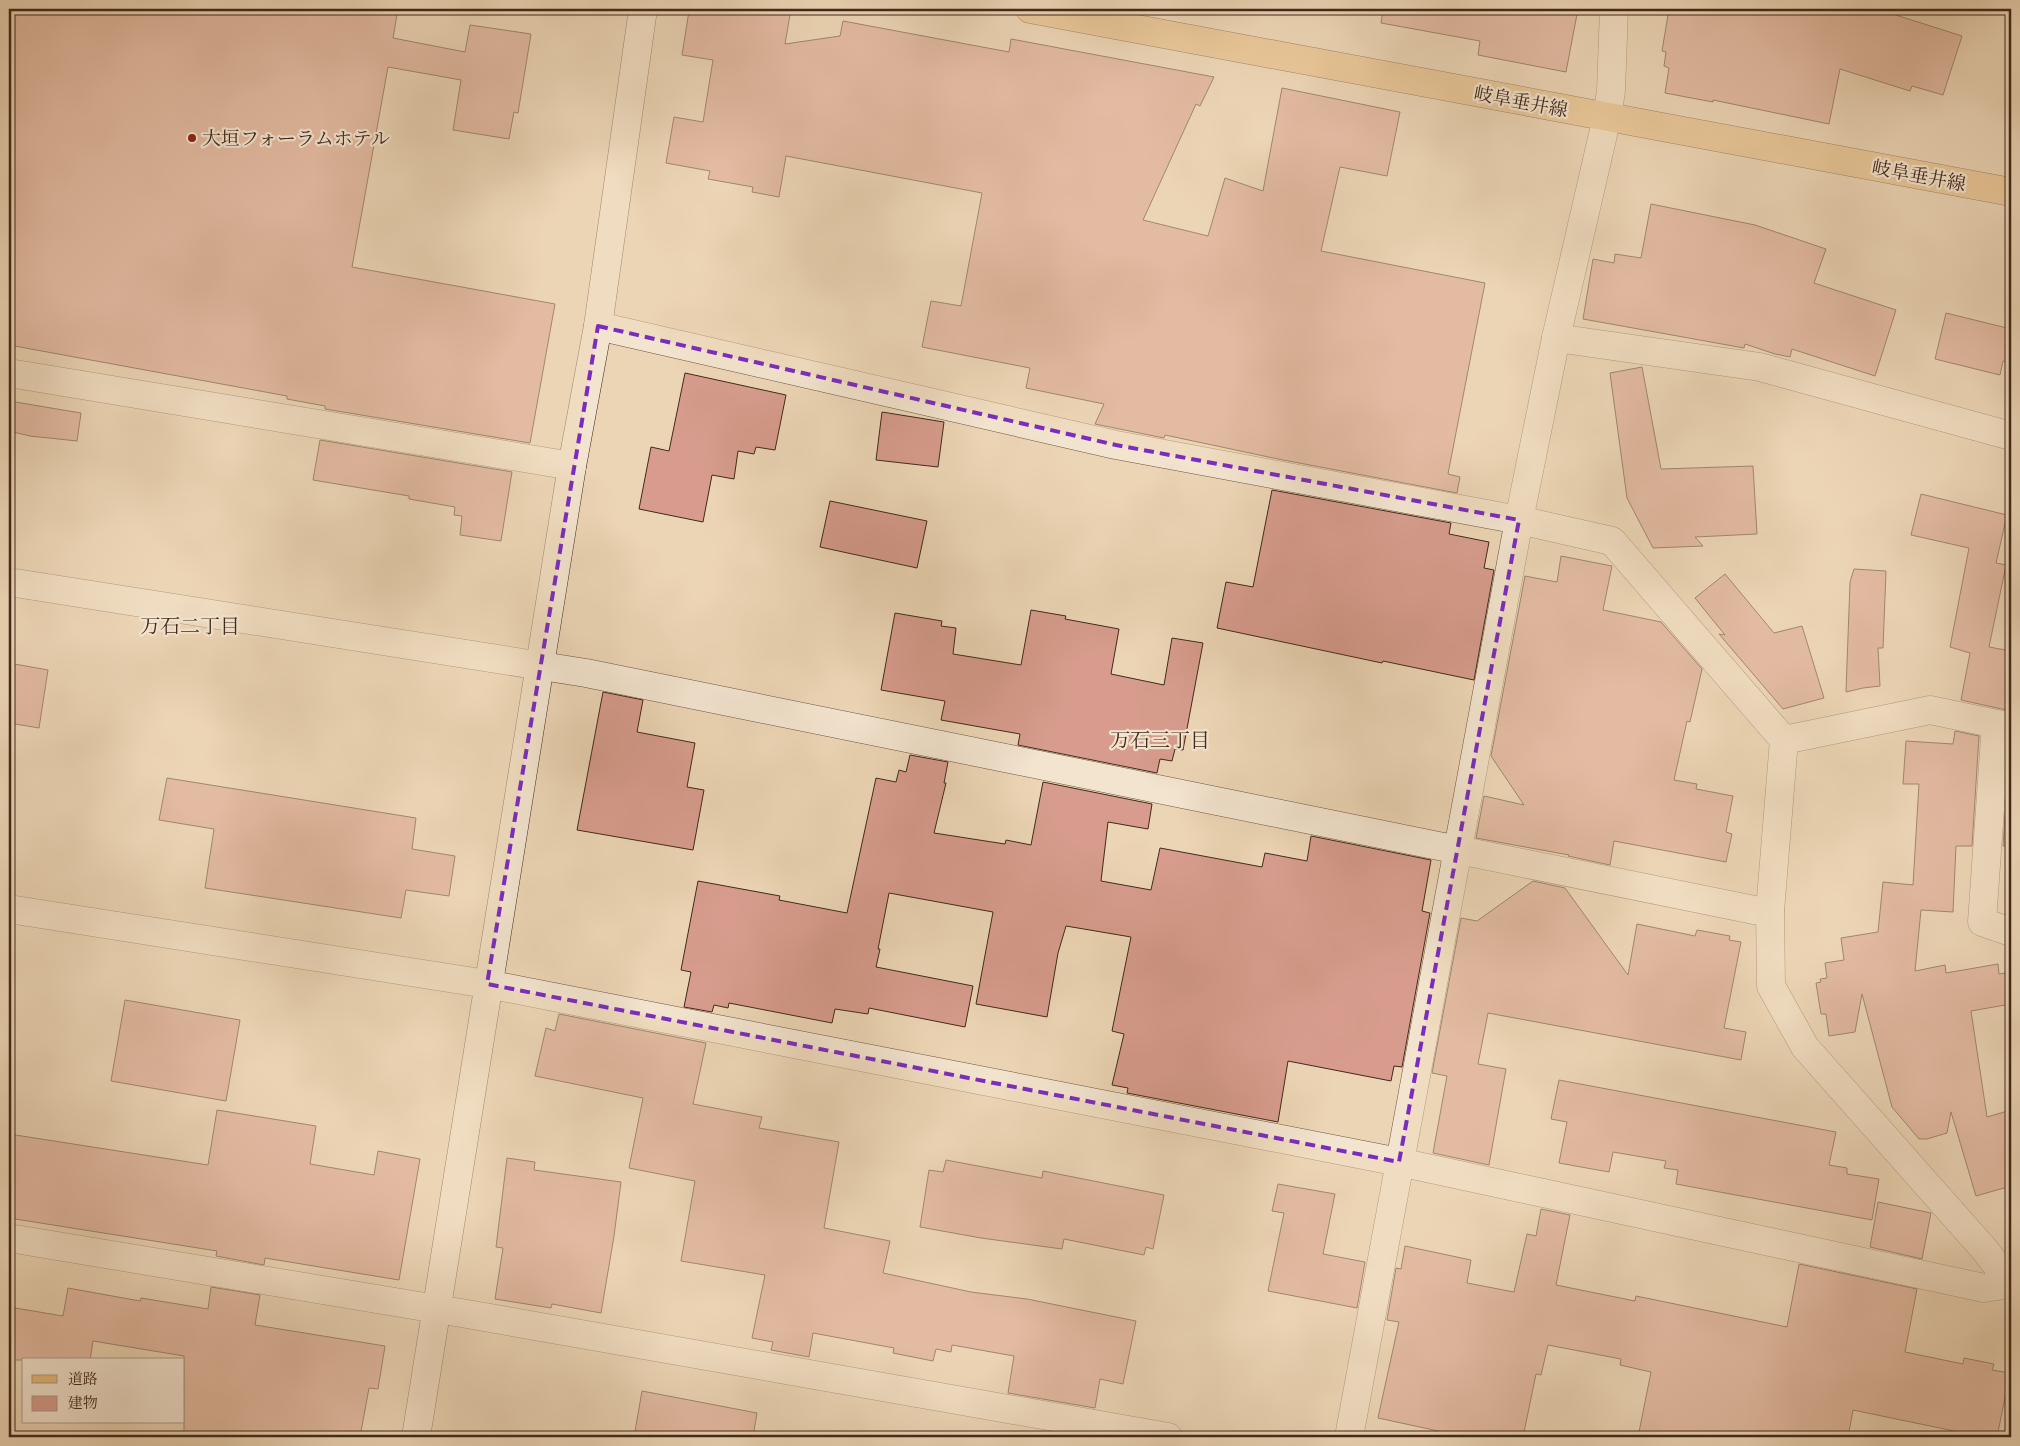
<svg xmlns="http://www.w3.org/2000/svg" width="2020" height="1446" viewBox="0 0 2020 1446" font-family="'IM FELL DW Pica','Noto Serif JP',serif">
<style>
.building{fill:#d79c8d;stroke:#41291b}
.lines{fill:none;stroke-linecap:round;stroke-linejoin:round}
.street-casing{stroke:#6c5442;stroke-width:29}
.secondary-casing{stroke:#41291b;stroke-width:29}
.primary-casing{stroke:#41291b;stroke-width:29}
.street{stroke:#f3e4cf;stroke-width:28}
.secondary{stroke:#f3e4cf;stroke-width:28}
.primary{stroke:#e6ba7a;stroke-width:28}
.marked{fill:none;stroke:#7b2cbf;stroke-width:4;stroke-dasharray:10 6;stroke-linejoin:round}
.poi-dot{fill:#8f2418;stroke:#f3e4cf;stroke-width:2}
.labels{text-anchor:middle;stroke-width:4.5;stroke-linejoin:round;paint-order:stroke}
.street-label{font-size:19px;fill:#41291b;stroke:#f3e4cf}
.poi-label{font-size:19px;fill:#41291b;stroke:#f3e4cf;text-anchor:start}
.neighbourhood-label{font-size:20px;fill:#41291b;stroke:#f3e4cf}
</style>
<rect width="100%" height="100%" fill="#ecd5b5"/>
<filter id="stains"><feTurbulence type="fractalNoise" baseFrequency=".004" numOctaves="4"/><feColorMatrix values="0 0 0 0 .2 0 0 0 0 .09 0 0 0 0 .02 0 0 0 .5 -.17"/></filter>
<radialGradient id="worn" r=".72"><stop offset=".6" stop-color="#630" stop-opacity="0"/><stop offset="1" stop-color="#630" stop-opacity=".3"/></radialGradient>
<g class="building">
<path d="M 9,9 L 398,9 L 393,38 L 465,52 L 470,25 L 531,34 L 518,113 L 514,112 L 509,139 L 453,130 L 461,80 L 388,67 L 352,267 L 555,304 L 530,443 L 325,409 L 325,406 L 287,399 L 287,396 L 9,345 Z"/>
<path d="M 695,9 L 791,9 L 785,44 L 840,36 L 843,21 L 1009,52 L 1011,39 L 1214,77 L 1200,106 L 1196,104 L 1143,220 L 1208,236 L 1225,178 L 1263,191 L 1282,88 L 1400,112 L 1387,176 L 1340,167 L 1321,251 L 1485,283 L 1448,474 L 1460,477 L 1457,493 L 1278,459 L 1165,435 L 1164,438 L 1095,424 L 1104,404 L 1026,388 L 1030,368 L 922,347 L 931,301 L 961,306 L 982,193 L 786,156 L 779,197 L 752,192 L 753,187 L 708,179 L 710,171 L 666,163 L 674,117 L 703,122 L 713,60 L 682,55 L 689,11 L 694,11 Z"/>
<path d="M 1383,9 L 1578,9 L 1566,72 L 1478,55 L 1480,41 L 1381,23 Z"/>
<path d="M 1669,9 L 1877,9 L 1962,36 L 1943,95 L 1912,86 L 1910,91 L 1840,69 L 1829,124 L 1713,100 L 1713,102 L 1665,93 L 1669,68 L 1664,66 L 1666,52 L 1662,51 Z"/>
<path d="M 1651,204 L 1755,225 L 1826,249 L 1814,283 L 1896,310 L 1875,376 L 1792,349 L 1790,357 L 1775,354 L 1745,344 L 1744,348 L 1583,319 L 1593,259 L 1614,263 L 1615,254 L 1641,258 Z"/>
<path d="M 1946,313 L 2011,329 L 2011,363 L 2003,361 L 2000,375 L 1935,359 Z"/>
<path d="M 1642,367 L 1661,469 L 1753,466 L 1757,534 L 1695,537 L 1703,546 L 1653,548 L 1627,498 L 1610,373 Z"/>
<path d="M 685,373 L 786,395 L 775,450 L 756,447 L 754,454 L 738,451 L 734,479 L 712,475 L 703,522 L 639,509 L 651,447 L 669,451 Z"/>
<path d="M 9,401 L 81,413 L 77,441 L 30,436 L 9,431 Z"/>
<path d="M 882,412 L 944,422 L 938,467 L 876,460 Z"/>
<path d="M 320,440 L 512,472 L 501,541 L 460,535 L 462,516 L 454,515 L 455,507 L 409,499 L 409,496 L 313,480 Z"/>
<path d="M 1272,490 L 1451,523 L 1449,534 L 1489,542 L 1484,568 L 1494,570 L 1474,680 L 1383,661 L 1382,663 L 1217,628 L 1226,582 L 1253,587 Z"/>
<path d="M 1921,494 L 2007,515 L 1996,563 L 2006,565 L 1989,647 L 2011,651 L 2011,711 L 1961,700 L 1970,653 L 1950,647 L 1969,548 L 1911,535 Z"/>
<path d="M 830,501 L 927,521 L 917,568 L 820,547 Z"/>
<path d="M 1561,556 L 1612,566 L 1603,610 L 1661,622 L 1702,669 L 1690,722 L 1687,721 L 1674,780 L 1697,784 L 1696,789 L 1733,796 L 1726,832 L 1732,834 L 1726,862 L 1614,841 L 1610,865 L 1568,856 L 1569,855 L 1476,838 L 1484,796 L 1524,805 L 1491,756 L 1525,576 L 1557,582 Z"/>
<path d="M 1854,569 L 1886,571 L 1883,648 L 1878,648 L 1880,686 L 1863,688 L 1846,692 L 1850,582 Z"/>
<path d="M 1725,574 L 1774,633 L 1802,626 L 1824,698 L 1783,709 L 1719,634 L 1725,635 L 1695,598 Z"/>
<path d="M 1031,610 L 1066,616 L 1065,619 L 1119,629 L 1111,674 L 1164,685 L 1172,638 L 1203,643 L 1183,750 L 1175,749 L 1172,761 L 1160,759 L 1157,773 L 1018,745 L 1020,734 L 941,720 L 945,701 L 881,690 L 895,613 L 942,621 L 941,626 L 956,628 L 953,654 L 1021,665 Z"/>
<path d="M 9,663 L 48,670 L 39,728 L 9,723 Z"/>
<path d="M 603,692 L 643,700 L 637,732 L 695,743 L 687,787 L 704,790 L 693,850 L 577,830 Z"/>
<path d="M 1955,731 L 1979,736 L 1972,846 L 1956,846 L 1953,912 L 1921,910 L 1915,971 L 1945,965 L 1946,973 L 1998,964 L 1999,974 L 2011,972 L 2011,1004 L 1971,1011 L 1987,1117 L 2011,1110 L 2011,1186 L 1976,1196 L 1951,1112 L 1947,1133 L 1927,1139 L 1919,1139 L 1892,1107 L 1862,994 L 1855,1032 L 1829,1036 L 1826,1014 L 1821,1014 L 1816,983 L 1821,982 L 1820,979 L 1827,978 L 1825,963 L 1844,960 L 1841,938 L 1878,932 L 1883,882 L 1913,885 L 1919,784 L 1903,784 L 1906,741 L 1953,744 Z"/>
<path d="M 2010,742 L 2011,846 L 2003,846 Z"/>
<path d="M 910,755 L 948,762 L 944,783 L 946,783 L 934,833 L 1005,844 L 1006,840 L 1031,845 L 1043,782 L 1152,804 L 1148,829 L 1108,822 L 1101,881 L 1151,890 L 1160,848 L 1262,867 L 1265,853 L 1307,861 L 1311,836 L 1431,860 L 1422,911 L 1430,913 L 1402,1067 L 1394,1066 L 1391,1081 L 1288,1061 L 1278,1122 L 1127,1093 L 1128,1088 L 1112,1085 L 1124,1034 L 1112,1031 L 1131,937 L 1066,926 L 1058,953 L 1047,1017 L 976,1004 L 993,912 L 889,893 L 878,949 L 880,949 L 876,967 L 973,986 L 965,1027 L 869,1008 L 868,1014 L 835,1009 L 832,1023 L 729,1003 L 728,1008 L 714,1005 L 712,1012 L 684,1007 L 691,972 L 681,970 L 698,881 L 780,896 L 779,900 L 847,913 L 876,778 L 896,782 L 899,770 L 906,772 Z"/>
<path d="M 167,778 L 416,818 L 412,849 L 455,856 L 449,896 L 406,890 L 401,918 L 205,888 L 214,829 L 159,820 Z"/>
<path d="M 1533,881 L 1565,888 L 1628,975 L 1637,924 L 1695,936 L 1697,930 L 1730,936 L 1729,940 L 1741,942 L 1724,1028 L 1746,1032 L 1741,1060 L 1488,1013 L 1478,1064 L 1506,1069 L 1489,1165 L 1433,1153 L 1447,1076 L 1432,1073 L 1461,918 L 1477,921 Z"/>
<path d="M 125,1000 L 240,1020 L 226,1101 L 111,1081 Z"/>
<path d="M 559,1014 L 706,1043 L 693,1104 L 762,1117 L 759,1128 L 839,1142 L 824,1228 L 890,1241 L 883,1273 L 971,1292 L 1027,1299 L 1136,1321 L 1123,1384 L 1100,1379 L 1095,1408 L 1008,1393 L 1014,1356 L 952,1345 L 951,1352 L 936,1349 L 933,1361 L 893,1353 L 894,1348 L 813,1333 L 809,1357 L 771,1350 L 773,1342 L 752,1338 L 765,1275 L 681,1261 L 695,1181 L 629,1168 L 643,1098 L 535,1076 L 546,1028 L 555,1031 Z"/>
<path d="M 1559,1080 L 1836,1132 L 1829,1165 L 1847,1168 L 1847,1174 L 1879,1179 L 1872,1220 L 1676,1184 L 1678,1170 L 1664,1168 L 1666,1161 L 1613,1152 L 1609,1172 L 1559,1163 L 1567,1122 L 1551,1119 Z"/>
<path d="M 217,1110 L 316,1126 L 310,1164 L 374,1175 L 378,1151 L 420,1159 L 399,1280 L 265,1258 L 264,1265 L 216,1256 L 217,1251 L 9,1218 L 9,1134 L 208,1165 Z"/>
<path d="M 507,1158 L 535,1162 L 534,1170 L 621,1182 L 614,1236 L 601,1313 L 552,1304 L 551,1308 L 495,1299 L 503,1248 L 496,1247 Z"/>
<path d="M 946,1160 L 1042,1178 L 1043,1171 L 1164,1195 L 1153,1249 L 1146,1247 L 1144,1255 L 1064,1239 L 1062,1249 L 981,1238 L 920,1227 L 929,1170 L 943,1172 Z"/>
<path d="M 1278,1184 L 1335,1194 L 1323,1254 L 1365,1262 L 1357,1308 L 1268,1291 L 1284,1213 L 1272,1211 Z"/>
<path d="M 1878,1202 L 1931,1213 L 1922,1259 L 1870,1247 Z"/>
<path d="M 1541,1209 L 1570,1215 L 1556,1285 L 1635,1301 L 1636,1296 L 1787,1327 L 1799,1264 L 1917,1289 L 1905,1352 L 1963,1364 L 1964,1358 L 1994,1364 L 1992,1370 L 2010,1373 L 1997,1437 L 1983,1437 L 1853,1410 L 1848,1437 L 1638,1437 L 1651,1372 L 1620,1365 L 1621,1359 L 1548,1345 L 1541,1375 L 1536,1374 L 1523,1437 L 1466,1437 L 1378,1418 L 1399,1322 L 1387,1320 L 1396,1268 L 1401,1269 L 1405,1246 L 1471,1260 L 1467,1283 L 1514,1292 L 1527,1234 L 1536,1236 Z"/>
<path d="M 211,1287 L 260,1295 L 255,1325 L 385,1346 L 378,1389 L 369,1388 L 360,1437 L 184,1437 L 184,1356 L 93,1341 L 90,1360 L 9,1360 L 9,1307 L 63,1316 L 68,1288 L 140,1301 L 141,1298 L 208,1309 Z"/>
<path d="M 642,1391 L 757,1413 L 753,1437 L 634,1437 Z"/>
</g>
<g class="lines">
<g class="street-casing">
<g id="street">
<path d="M 1556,338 L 1760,367 L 2011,436"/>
<path d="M 9,373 L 572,466"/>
<path d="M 9,582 L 586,673 L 1754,910 L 1770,911"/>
<path d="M 1996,724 L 1982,922 L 2011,932"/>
<path d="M 1784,740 L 1930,710 L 2011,727"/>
<path d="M 9,909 L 487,984 L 1399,1162 L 1984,1288 L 2011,1284 L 1984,1249 L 1805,1047 L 1771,986 L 1770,911 L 1784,740 L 1612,541 L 1519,520 L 1116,445 L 598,326"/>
<path d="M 9,1238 L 467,1314 L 1168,1437"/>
<path d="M 1349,1437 L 1519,520 L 1556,338 L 1607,117 L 1611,91 L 1614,9"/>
</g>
</g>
<g class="secondary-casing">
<path id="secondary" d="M 416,1437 L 572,466 L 598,326 L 643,9"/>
</g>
<g class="primary-casing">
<path id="primary" d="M 1030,9 L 2011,192"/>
</g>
<use href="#street" class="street"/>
<use href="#secondary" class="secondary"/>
<use href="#primary" class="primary"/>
</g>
<path d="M0 0H2020V1446H0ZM 598,326 L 1116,445 L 1519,520 L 1399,1162 L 487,984 Z" fill="#ecd5b5" fill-opacity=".55" fill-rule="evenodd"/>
<path class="marked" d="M 598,326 L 1116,445 L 1519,520 L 1399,1162 L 487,984 Z"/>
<circle class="poi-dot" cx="192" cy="138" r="5"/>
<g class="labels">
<g class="street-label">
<text transform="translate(1521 101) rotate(11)" y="7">岐阜垂井線</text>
<text transform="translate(1919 175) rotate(11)" y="7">岐阜垂井線</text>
</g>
<g class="poi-label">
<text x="202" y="145">大垣フォーラムホテル</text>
</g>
<g class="neighbourhood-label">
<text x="190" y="633">万石二丁目</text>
<text x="1160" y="747">万石三丁目</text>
</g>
</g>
<rect width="2020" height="1446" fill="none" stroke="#ecd5b5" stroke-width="30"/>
<rect x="10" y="10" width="2000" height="1426" fill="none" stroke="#41291b" stroke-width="2.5"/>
<rect x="15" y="15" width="1990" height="1416" fill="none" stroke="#41291b"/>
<rect x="22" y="1358" width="162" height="65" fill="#f3e4cf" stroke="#ac9987"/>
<rect x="32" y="1375" width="25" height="8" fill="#e6ba7a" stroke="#ac9987"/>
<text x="68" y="1384" font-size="15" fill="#41291b">道路</text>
<rect x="32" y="1396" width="25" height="15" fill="#d79c8d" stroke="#ac9987"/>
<text x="68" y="1408" font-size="15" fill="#41291b">建物</text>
<rect width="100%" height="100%" filter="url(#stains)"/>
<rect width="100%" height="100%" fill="url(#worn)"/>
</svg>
